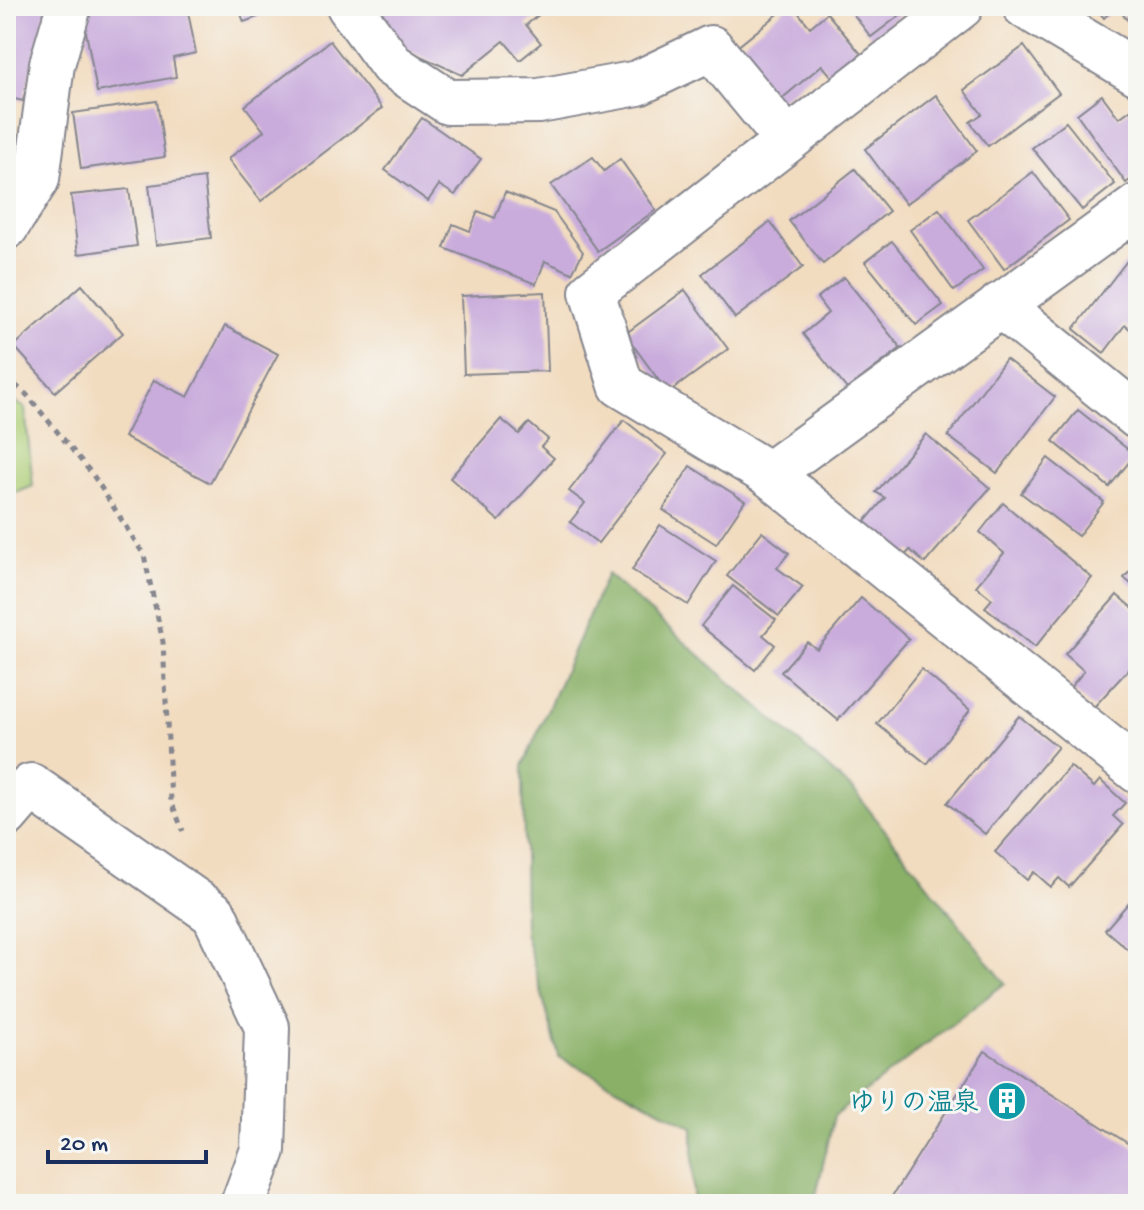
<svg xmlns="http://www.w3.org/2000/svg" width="1144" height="1210" viewBox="0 0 1144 1210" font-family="'Gochi Hand','Klee One',sans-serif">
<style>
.green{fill:#accd75;stroke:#647e6a;stroke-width:2}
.forest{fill:#89b066;stroke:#527062;stroke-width:2}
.building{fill:#c9acdc}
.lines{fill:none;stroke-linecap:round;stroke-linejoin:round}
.street-casing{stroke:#86868e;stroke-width:48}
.path{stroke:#86868e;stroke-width:5;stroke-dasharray:6 6;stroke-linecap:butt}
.street{stroke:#fff;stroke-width:44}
.labels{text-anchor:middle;stroke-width:6;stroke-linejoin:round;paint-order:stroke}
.culture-label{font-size:26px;font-weight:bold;fill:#0d838f;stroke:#f6f6f2;text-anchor:end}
</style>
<rect width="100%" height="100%" fill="#f6f6f2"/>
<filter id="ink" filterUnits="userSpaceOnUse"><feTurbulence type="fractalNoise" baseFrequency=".0125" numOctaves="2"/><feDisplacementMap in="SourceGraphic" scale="16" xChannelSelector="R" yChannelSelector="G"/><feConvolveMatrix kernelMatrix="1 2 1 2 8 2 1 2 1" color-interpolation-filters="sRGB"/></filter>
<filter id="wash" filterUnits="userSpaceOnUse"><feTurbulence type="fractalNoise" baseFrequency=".006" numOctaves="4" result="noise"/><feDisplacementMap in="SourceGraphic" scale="32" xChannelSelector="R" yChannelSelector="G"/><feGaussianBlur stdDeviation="1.8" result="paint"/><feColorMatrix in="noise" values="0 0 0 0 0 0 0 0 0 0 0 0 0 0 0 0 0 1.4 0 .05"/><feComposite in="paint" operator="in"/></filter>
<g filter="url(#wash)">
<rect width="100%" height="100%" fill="#f2dcbf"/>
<path class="green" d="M 6,396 L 25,408 L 33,486 L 6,497 Z"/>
<path class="forest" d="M 607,574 L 855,792 L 1005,983 L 834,1116 L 814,1204 L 693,1204 L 693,1127 L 559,1057 L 525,932 L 523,766 Z"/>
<g id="blocks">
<g class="building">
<path d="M 6,6 L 47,6 L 23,101 L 6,97 Z"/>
<path d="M 107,6 L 187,6 L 196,53 L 173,58 L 176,77 L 97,92 L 82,10 Z"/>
<path d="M 238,6 L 287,6 L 244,22 Z"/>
<path d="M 370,6 L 550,6 L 526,25 L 541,43 L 520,60 L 504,41 L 462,75 L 405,49 Z"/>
<path d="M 788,6 L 793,6 L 810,27 L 827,13 L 861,54 L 833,78 L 822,65 L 779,101 L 736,48 Z"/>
<path d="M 847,6 L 912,6 L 871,37 Z"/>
<path d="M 1094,6 L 1138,6 L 1138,16 L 1130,23 L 1116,6 L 1104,18 Z"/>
<path d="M 330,41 L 382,108 L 261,201 L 228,159 L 264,131 L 245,106 Z"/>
<path d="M 1024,46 L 1059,93 L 988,146 L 970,122 L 982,114 L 964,90 Z"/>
<path d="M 936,95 L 977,151 L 906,204 L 865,149 Z"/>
<path d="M 1102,95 L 1119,118 L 1133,108 L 1138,115 L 1138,174 L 1126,183 L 1077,114 Z"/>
<path d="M 157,101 L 165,157 L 81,169 L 73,113 Z"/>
<path d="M 422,118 L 481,159 L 455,195 L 439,185 L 428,201 L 385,170 Z"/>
<path d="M 1066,122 L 1115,184 L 1082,210 L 1032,148 Z"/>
<path d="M 6,141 L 31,144 L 6,182 Z"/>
<path d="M 593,157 L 604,171 L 620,159 L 656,210 L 598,251 L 551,185 Z"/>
<path d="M 855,169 L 889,211 L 823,264 L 789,221 Z"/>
<path d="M 1033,172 L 1069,220 L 1004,269 L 968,220 Z"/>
<path d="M 204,178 L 211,238 L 156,245 L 149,185 Z"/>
<path d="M 129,189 L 137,246 L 78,254 L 71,195 Z"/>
<path d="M 505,192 L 554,212 L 583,252 L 572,273 L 545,261 L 536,284 L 444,248 L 453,224 L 470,231 L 478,211 L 495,218 Z"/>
<path d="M 939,209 L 983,270 L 954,291 L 910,230 Z"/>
<path d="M 770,222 L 803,267 L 735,318 L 702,274 Z"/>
<path d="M 892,241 L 943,305 L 916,325 L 865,262 Z"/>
<path d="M 1130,257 L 1138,264 L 1138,336 L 1125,325 L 1104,353 L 1074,329 Z"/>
<path d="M 844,277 L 901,348 L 847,389 L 803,334 L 828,313 L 817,298 Z"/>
<path d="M 82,285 L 123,333 L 55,392 L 14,346 Z"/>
<path d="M 685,290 L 728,349 L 668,393 L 625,334 Z"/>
<path d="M 545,292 L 548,371 L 464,374 L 461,296 Z"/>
<path d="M 225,326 L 278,354 L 210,483 L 124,437 L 154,380 L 188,397 Z"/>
<path d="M 1006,359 L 1055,397 L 997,473 L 948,436 Z"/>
<path d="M 1078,410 L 1135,455 L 1109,487 L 1053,441 Z"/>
<path d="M 501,419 L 519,434 L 529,423 L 548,439 L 541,447 L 554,458 L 499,521 L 450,478 Z"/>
<path d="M 624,420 L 667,454 L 598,543 L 570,522 L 585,503 L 569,491 Z"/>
<path d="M 926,434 L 990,488 L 925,563 L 910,550 L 901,560 L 861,526 L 885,498 L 876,492 Z"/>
<path d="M 1048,458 L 1104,502 L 1078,536 L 1021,493 Z"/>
<path d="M 690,466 L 745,501 L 716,544 L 663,510 Z"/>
<path d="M 1003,503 L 1092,578 L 1035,647 L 985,607 L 992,599 L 976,586 L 1004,553 L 980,532 Z"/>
<path d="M 660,525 L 716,561 L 688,605 L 632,570 Z"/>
<path d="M 762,532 L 789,553 L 777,568 L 803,587 L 779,616 L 727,576 Z"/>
<path d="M 1138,562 L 1138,590 L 1124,578 Z"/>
<path d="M 733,586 L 776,620 L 763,635 L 775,645 L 755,670 L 701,626 Z"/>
<path d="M 1117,595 L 1138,613 L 1138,659 L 1093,708 L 1070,688 L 1084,671 L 1065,654 Z"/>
<path d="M 861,598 L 909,639 L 838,720 L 781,672 L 807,642 L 817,649 Z"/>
<path d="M 921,669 L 970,710 L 927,764 L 877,724 Z"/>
<path d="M 1019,716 L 1058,747 L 985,834 L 947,803 Z"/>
<path d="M 1070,766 L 1094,787 L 1100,780 L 1125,803 L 1113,816 L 1123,825 L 1069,887 L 1059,878 L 1051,887 L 1034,872 L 1027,880 L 995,852 Z"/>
<path d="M 1138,892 L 1138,958 L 1105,930 Z"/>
<path d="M 985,1051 L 1138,1150 L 1138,1204 L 887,1204 Z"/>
</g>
</g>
</g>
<g filter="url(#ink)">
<use href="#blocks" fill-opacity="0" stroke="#86868e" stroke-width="2"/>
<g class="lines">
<g class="street-casing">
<g id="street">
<path d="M 349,6 L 392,65 L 448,102 L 539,101 L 638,83 L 711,48 L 787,140"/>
<path d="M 961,6 L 592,292 L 621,385 L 769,474 L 1138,771"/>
<path d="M 1025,6 L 1138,73"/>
<path d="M 6,227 L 37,179 L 52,64 L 69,6"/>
<path d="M 1000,305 L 1138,417"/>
<path d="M 769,474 L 1138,206"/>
<path d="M 6,815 L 31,786 L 214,914 L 267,1027 L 263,1150 L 243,1204"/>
</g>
</g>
<path class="path" d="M 6,377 L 27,395 L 93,475 L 144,555 L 163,642 L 171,801 L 183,831"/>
<use href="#street" class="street"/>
</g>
</g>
<defs>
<g id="building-disc" transform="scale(2)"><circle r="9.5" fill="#0f9aa8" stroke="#f6f6f2"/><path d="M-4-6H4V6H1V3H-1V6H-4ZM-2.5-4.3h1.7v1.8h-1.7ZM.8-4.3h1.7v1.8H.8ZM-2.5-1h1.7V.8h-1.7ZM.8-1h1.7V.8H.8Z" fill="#fff"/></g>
</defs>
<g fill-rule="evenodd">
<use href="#building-disc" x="1007" y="1101"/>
</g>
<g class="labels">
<g class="culture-label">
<text x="979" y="1110">ゆりの温泉</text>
</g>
</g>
<rect width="1144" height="1210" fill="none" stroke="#f6f6f2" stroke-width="32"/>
<path d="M48 1150v12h158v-12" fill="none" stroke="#1b2f5e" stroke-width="4"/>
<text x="60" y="1150" font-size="24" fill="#1b2f5e" stroke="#f6f6f2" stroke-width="6" paint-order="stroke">20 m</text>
</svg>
